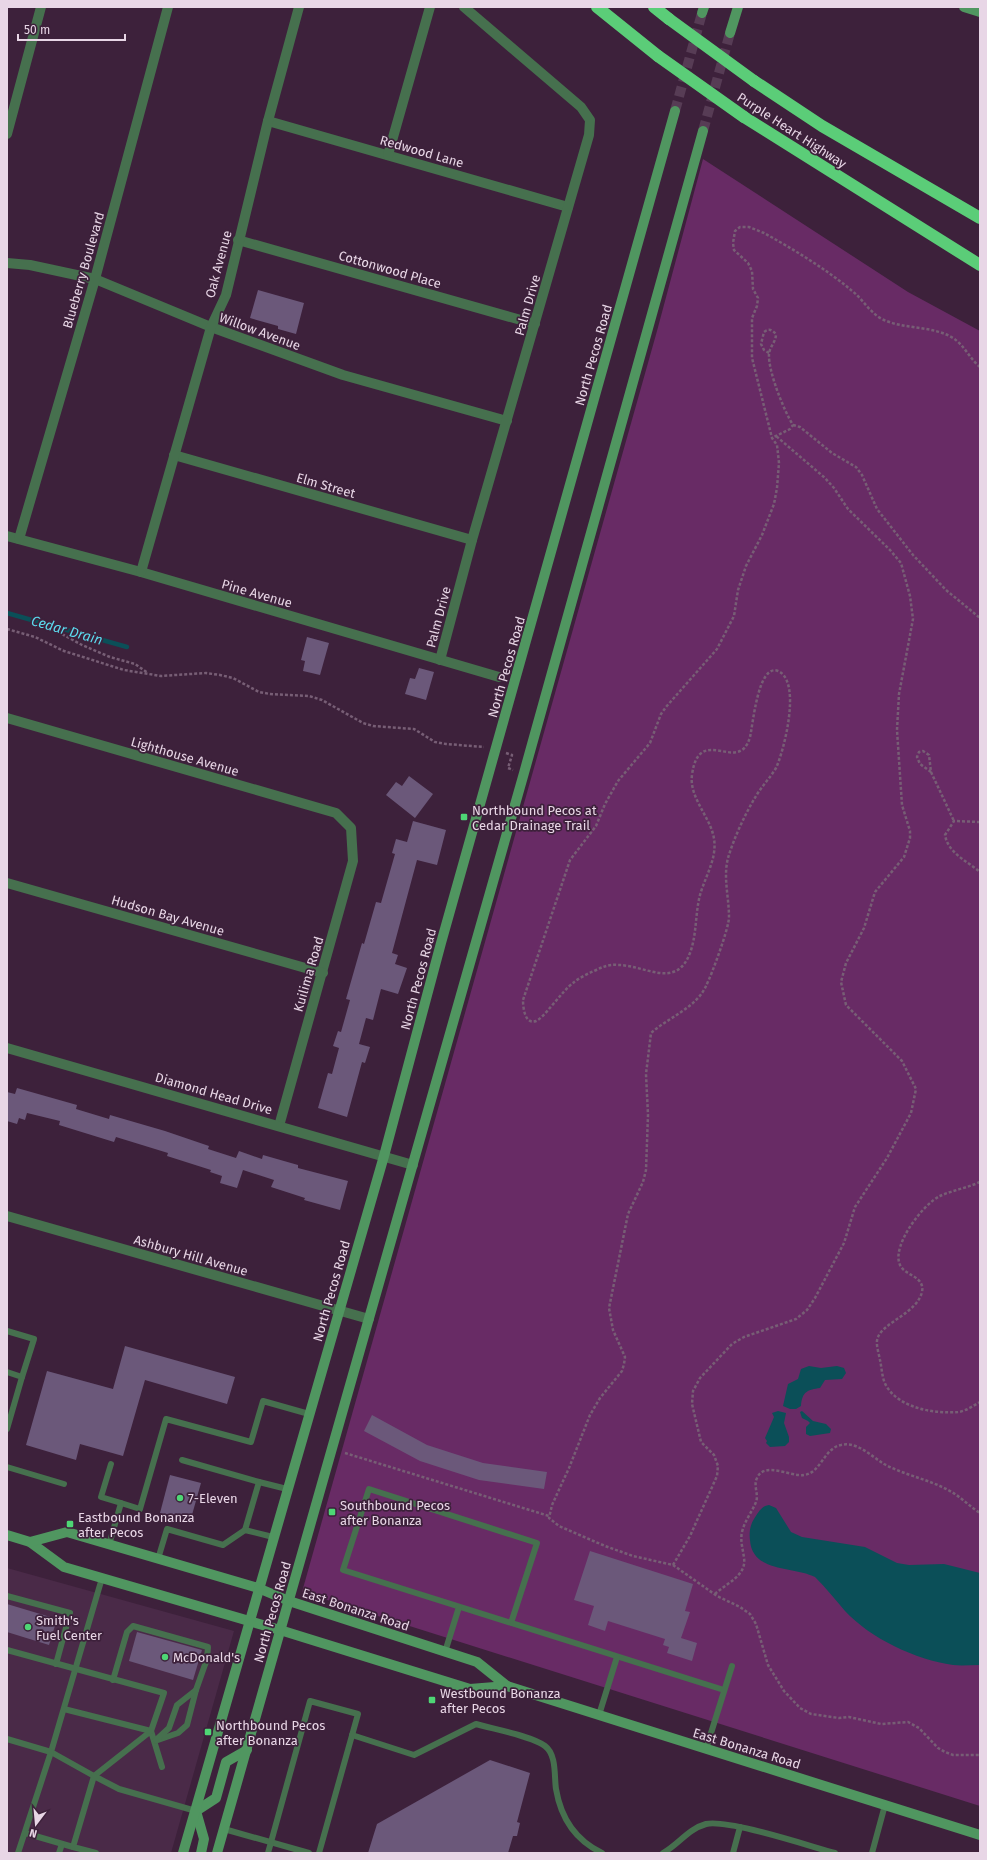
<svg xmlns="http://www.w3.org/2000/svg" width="987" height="1860" viewBox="0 0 987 1860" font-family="'Fira Sans',sans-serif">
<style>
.built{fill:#4a2a48}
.green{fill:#682b65}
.water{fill:#0b4f58}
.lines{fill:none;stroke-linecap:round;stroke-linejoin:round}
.stream{stroke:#0b4f58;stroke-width:4.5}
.building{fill:#6b587a}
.secondary-tunnel{stroke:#573c55;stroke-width:10;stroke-dasharray:10 5;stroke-linecap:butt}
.path{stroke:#775e75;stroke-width:2.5;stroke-dasharray:3 2;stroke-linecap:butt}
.lane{stroke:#46704e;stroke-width:6}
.street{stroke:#46704e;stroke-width:10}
.secondary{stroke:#509660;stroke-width:10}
.highway{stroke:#5bcd78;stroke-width:12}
.highway-bridge{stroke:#5bcd78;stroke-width:12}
.poi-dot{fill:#4ed675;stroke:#3d213b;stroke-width:1.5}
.labels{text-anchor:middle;stroke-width:3.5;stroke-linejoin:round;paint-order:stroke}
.street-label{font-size:13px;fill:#e8d6e6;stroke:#3d213b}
.poi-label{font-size:13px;fill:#e8d6e6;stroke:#3d213b;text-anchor:start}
.water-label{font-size:14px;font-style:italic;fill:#5cdaee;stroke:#3d213b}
</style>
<rect width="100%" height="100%" fill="#3d213b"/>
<path class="built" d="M 7,1568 L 234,1631 L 171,1853 L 7,1853 Z"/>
<path class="green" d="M 703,159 L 908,292 L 980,331 L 980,1806 L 302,1592 L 657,331 Z"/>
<g class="water">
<path d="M 809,1366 L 821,1368 L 837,1366 L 844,1368 L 846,1373 L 842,1379 L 825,1380 L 820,1388 C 808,1390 802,1391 801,1406 L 796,1409 L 790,1409 L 783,1406 L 788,1384 L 798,1379 L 801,1369 Z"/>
<path d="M 778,1411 L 786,1413 L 784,1423 L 789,1437 L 789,1442 L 785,1446 L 770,1447 L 766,1443 L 767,1441 L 765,1438 L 774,1417 L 772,1413 Z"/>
<path d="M 802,1411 L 813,1421 L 826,1424 L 831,1429 L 830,1433 L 810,1436 L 806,1434 L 806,1427 L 810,1423 L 808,1421 L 802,1418 L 800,1412 Z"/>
<path d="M 769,1505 L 776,1508 L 791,1532 L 802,1537 L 865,1547 L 897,1563 L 909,1565 L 944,1564 L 980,1573 L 980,1665 C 971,1665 961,1666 953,1665 C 916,1660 870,1638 845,1611 C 835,1599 826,1588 815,1577 C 794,1566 752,1573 750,1540 C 749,1533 750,1525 754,1519 C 758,1513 761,1506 769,1505 Z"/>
</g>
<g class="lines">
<path class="stream" d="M 7,613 L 127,647"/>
</g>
<g class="building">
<path d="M 258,290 L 304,303 L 296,334 L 278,329 L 278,326 L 250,318 Z"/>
<path d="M 307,637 L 329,643 L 320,675 L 303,671 L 305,661 L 301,660 Z"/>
<path d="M 419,668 L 434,672 L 426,700 L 405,694 L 410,678 L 415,679 Z"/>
<path d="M 409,776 L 433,794 L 415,818 L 386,795 L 396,782 L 402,786 Z"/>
<path d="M 413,821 L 446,830 L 437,865 L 417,860 L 392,953 L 398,955 L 395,964 L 407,968 L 398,994 L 381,989 L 373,1020 L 366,1018 L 359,1044 L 370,1047 L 365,1063 L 362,1062 L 347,1117 L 318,1108 L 328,1073 L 332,1074 L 339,1048 L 333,1046 L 338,1031 L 341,1032 L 350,1000 L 346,999 L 362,943 L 364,944 L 376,902 L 381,903 L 395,854 L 392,853 L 396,839 L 407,842 Z"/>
<path d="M 17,1088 L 77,1105 L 76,1109 L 109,1119 L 110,1115 L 165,1131 L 209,1146 L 208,1149 L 236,1158 L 239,1151 L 262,1159 L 263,1155 L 298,1165 L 298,1168 L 348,1181 L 340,1210 L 304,1200 L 305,1198 L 271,1187 L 274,1180 L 243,1170 L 237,1188 L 220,1183 L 222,1176 L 210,1172 L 211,1170 L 167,1156 L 168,1153 L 116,1137 L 114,1142 L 59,1125 L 60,1121 L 27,1113 L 25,1120 L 19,1118 L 17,1124 L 7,1121 L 7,1092 L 15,1094 Z"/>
<path d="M 125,1346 L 235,1377 L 227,1404 L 145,1380 L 123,1456 L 80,1444 L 76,1460 L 26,1445 L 47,1371 L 113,1389 Z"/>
<path d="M 372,1415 L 427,1445 L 483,1463 L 547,1472 L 544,1489 L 479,1480 L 420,1461 L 364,1431 Z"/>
<path d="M 170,1475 L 201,1483 L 190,1522 L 160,1513 Z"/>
<path d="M 590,1551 L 693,1584 L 685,1611 L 690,1612 L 681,1638 L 697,1643 L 692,1661 L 667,1653 L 669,1647 L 663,1645 L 665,1639 L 608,1621 L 605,1631 L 588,1625 L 594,1606 L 574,1600 Z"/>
<path d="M 7,1604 L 57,1619 L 49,1645 L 7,1632 Z"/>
<path d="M 137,1632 L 202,1650 L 193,1680 L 129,1661 Z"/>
<path d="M 490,1760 L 530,1773 L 517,1822 L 520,1823 L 517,1836 L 513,1836 L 508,1853 L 368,1853 L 377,1824 Z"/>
</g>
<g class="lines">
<g class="secondary-tunnel">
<path d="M 675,111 L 702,13"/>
<path d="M 703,131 L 730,33"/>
</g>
<g class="path">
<path d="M 769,353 L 764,350 L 761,344 L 764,332 C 769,328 772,330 776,334 C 776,342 770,346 769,354 C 768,371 784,411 793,425 L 790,429 L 772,438"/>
<path d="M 980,367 C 970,359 964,345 953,338 C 932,325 904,330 882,319 C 869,312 863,299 851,290 C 826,269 793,249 764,233 L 749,227 L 740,227 L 735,231 L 733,243 L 734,250 L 748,263 L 752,271 L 753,289 L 758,298 L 757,306 L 752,318 L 752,358 L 772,438 L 777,445 L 779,463 L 777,488 L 774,504 L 762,535 L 746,566 L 738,590 L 734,616 L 717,649 L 666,707 L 661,714 L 650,743 L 618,781 L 605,804 L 596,826 L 570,860 L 523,1000 C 523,1008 525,1025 536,1021 C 543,1019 563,990 573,983 C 579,978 587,974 594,971 C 602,967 609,964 618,965 C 645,965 676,990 690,953 C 697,934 695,914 700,895 C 706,874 719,856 713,834 C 708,815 689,796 692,775 C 699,722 739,776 750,737 C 753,725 758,663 778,671 C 802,681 784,751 776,768 C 770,778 762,786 756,796 C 745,814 734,838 728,858 C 723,878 729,897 729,917 C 729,928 712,974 706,986 C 696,1008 669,1017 651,1033 L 646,1074 L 648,1115 L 646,1170 L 643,1182 L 628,1214 L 609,1308 L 613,1330 L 625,1357 L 624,1364 L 622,1371 L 600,1398 L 590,1415 L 569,1468 L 552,1505 L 549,1518 L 559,1526 L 605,1546 L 633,1556 L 673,1565 L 717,1596 L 740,1607 L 750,1614 L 756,1624 L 768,1665 L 784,1691 L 800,1708 L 811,1714 L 839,1718 L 849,1717 L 881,1724 L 908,1722 L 919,1728 L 938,1748 L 945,1752 L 953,1755 L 980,1755"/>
<path d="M 793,425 L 800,427 L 832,453 L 856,467 L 862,475 L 877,509 L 913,555 L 946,590 L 980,618"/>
<path d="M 49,627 L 82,645 L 110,657 L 135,664 L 148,673"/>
<path d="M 7,629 L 35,637 L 64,651 L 124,670 L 161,676 L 206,673 L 220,675 L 233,678 L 259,692 L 270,694 L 309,696 L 322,700 L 363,723 L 373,726 L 414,729 L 435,742 L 446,744 L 484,747"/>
<path d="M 506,753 L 512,755 L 508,768 L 513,770"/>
<path d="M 931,772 L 920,764 L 917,757 L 919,752 L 923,751 L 929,755 L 931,772 L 954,821"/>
<path d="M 980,822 L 954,821 L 945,835 C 948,853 967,861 980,872"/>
<path d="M 980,1182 C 967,1188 953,1190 940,1196 C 923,1204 891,1246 900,1265 C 905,1276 925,1276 922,1292 C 917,1313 884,1322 878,1337 C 875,1343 879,1354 880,1360 C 882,1369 882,1380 887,1387 C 900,1408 934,1414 958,1412 C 966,1411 973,1406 980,1402"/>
<path d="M 345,1453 L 549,1516"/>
<path d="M 673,1565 L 690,1536 L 717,1476 L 718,1466 L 714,1455 L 701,1442 L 692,1404 L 693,1391 L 700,1378 L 732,1344 L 744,1337 L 796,1319 L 807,1310 L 815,1298 L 844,1243 L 855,1207 L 887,1158 L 911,1113 L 916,1089 L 902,1061 L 846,1005 L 841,982 L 846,963 L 864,928 L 875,892 L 904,857 L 910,838 L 910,831 L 902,805 L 897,730 L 899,694 L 913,619 L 910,596 L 901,563 L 890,550 L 848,509 L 834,488 L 825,478 L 776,436"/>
<path d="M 715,1594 C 725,1584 747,1576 744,1558 C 743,1549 740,1541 742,1532 C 745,1520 752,1512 756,1502 C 759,1494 753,1486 757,1478 C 764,1461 791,1477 804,1475 C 821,1473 824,1448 841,1445 C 857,1441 871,1456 884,1464 C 904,1475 928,1479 948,1490 C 960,1496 969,1506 980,1513"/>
</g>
<g class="lane">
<path d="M 7,1331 L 34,1339 L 22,1377"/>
<path d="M 7,1372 L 22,1377 L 7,1429"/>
<path d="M 182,1460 L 259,1482"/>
<path d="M 7,1467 L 64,1484"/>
<path d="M 121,1503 L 140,1509 L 166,1419 L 251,1442 L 263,1401 L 309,1414"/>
<path d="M 245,1530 L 259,1482 L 287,1489"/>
<path d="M 109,1545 L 121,1503 L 101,1497 L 111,1464"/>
<path d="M 158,1559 L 167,1529 L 223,1545 L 245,1530 L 273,1537"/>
<path d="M 102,1578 L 51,1752 L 94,1776 L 151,1731 L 162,1767"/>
<path d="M 7,1596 L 70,1613 L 56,1664"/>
<path d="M 511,1623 L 537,1543 L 369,1489 L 343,1570 L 724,1690"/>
<path d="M 7,1650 L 164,1693 L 151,1731 L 64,1709"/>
<path d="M 445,1652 L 459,1607"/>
<path d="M 113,1680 L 127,1632 L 133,1626 L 208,1647 L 207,1659 L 196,1690 L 187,1725 L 178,1733 L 155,1741"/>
<path d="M 599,1715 L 617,1657"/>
<path d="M 352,1735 L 414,1755 L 476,1724 C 493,1729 532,1736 545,1746 C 557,1755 554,1777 556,1789 C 561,1819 575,1840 602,1853"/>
<path d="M 7,1739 L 51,1752 L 18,1853"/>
<path d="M 156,1740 L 169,1728 L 177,1705 L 196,1690"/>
<path d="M 706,1749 L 732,1666"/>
<path d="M 224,1829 L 309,1853"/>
<path d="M 25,1833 L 73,1847"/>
<path d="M 59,1853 L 62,1844"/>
<path d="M 96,1853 L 73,1847 L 94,1776 L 119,1789 L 196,1811"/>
<path d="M 268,1853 L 310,1701 L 358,1714 L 319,1853"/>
<path d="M 663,1853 C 679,1844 688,1829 706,1824 C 728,1819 809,1846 835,1853"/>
<path d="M 733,1853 L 740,1827"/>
<path d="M 872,1853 L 885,1805"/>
</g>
<g class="street">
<path d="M 268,121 L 568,207"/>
<path d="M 7,134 L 41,7"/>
<path d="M 388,155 L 430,7"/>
<path d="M 238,240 L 535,324"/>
<path d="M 7,263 L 30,265 L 95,279 L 211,327 L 343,375 L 507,421"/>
<path d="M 174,455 L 472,540"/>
<path d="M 7,536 L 141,572 L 499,677"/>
<path d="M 19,539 L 95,279 L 168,7"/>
<path d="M 141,572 L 211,327 L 226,295 L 268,121 L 299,7"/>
<path d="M 440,660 L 472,540 L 589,135 L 590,120 L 581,107 L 464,7"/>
<path d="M 7,718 L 336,813 L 351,828 L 353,861 L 279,1126"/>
<path d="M 7,883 L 323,973"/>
<path d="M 7,1048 L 413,1165"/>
<path d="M 7,1216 L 369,1319"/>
</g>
<g class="secondary">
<path d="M 964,7 L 980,12"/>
<path d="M 702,13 L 704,7"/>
<path d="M 730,33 L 738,7"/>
<path d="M 7,1535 L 30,1542 L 64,1567 L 280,1630 L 470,1689 L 507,1686 L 980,1835"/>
<path d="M 30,1542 L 67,1532 L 258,1588 L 289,1601 L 477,1662 L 507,1686"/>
<path d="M 196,1811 L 216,1798 L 226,1762 L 247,1750"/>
<path d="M 196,1811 L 204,1839 L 201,1853"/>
<path d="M 183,1853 L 384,1156 L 441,943 L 675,111"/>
<path d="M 217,1853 L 524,773 L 703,131"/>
</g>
<g class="highway">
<path d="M 597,7 L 658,56"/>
<path d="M 654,7 L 669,19"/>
<path d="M 754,81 L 822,126 L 980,218"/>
<path d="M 744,117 L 980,265"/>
</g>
<g class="highway-bridge">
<path d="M 669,19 L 754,81"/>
<path d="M 658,56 L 744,117"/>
</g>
</g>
<g class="poi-dot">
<rect x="460" y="813" width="8" height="8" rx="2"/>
<circle cx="180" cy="1498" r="4"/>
<rect x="328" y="1508" width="8" height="8" rx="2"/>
<rect x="66" y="1520" width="8" height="8" rx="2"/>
<circle cx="28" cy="1627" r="4"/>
<circle cx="165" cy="1657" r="4"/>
<rect x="428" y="1696" width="8" height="8" rx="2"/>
<rect x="204" y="1728" width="8" height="8" rx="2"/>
</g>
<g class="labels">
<g class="street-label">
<text transform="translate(792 130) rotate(33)" y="5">Purple Heart Highway</text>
<text transform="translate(422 151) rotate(16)" y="5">Redwood Lane</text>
<text transform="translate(218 264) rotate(-75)" y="5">Oak Avenue</text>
<text transform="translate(390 269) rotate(16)" y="5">Cottonwood Place</text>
<text transform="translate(83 270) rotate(-74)" y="5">Blueberry Boulevard</text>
<text transform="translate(527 305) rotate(-74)" y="5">Palm Drive</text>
<text transform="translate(260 331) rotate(20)" y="5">Willow Avenue</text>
<text transform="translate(593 355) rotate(-74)" y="5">North Pecos Road</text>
<text transform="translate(326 485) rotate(16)" y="5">Elm Street</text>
<text transform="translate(257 593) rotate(16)" y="5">Pine Avenue</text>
<text transform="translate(438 617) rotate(-75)" y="5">Palm Drive</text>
<text transform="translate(506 667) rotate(-74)" y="5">North Pecos Road</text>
<text transform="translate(185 756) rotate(16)" y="5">Lighthouse Avenue</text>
<text transform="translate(168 915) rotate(16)" y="5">Hudson Bay Avenue</text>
<text transform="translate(308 974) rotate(-74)" y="5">Kuilima Road</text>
<text transform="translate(418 979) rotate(-75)" y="5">North Pecos Road</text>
<text transform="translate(214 1093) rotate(16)" y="5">Diamond Head Drive</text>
<text transform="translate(191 1255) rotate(16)" y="5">Ashbury Hill Avenue</text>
<text transform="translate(331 1291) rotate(-74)" y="5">North Pecos Road</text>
<text transform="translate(356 1609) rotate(18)" y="5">East Bonanza Road</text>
<text transform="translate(272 1612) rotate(-74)" y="5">North Pecos Road</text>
<text transform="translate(747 1748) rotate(17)" y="5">East Bonanza Road</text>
</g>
<g class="poi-label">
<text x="472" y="815">Northbound Pecos at<tspan x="472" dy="15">Cedar Drainage Trail</tspan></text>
<text x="188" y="1503">7-Eleven</text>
<text x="340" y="1510">Southbound Pecos<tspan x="340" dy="15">after Bonanza</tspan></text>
<text x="78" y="1522">Eastbound Bonanza<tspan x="78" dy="15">after Pecos</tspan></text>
<text x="36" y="1625">Smith's<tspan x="36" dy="15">Fuel Center</tspan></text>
<text x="173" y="1662">McDonald's</text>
<text x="440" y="1698">Westbound Bonanza<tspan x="440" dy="15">after Pecos</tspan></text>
<text x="216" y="1730">Northbound Pecos<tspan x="216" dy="15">after Bonanza</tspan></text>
</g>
<g class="water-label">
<text transform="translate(67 630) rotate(16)" y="5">Cedar Drain</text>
</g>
</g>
<rect width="987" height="1860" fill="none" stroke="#e8d6e6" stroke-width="16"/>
<g transform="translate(36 1824) rotate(196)" stroke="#3d213b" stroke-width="3" paint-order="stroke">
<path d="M0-3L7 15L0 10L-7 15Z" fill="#e8d6e6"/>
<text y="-6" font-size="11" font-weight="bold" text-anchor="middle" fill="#e8d6e6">N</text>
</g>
<path d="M18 34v6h107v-6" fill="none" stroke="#e8d6e6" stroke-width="2"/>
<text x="24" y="34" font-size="12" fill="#e8d6e6" stroke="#3d213b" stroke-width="3" paint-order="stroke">50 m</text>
</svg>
